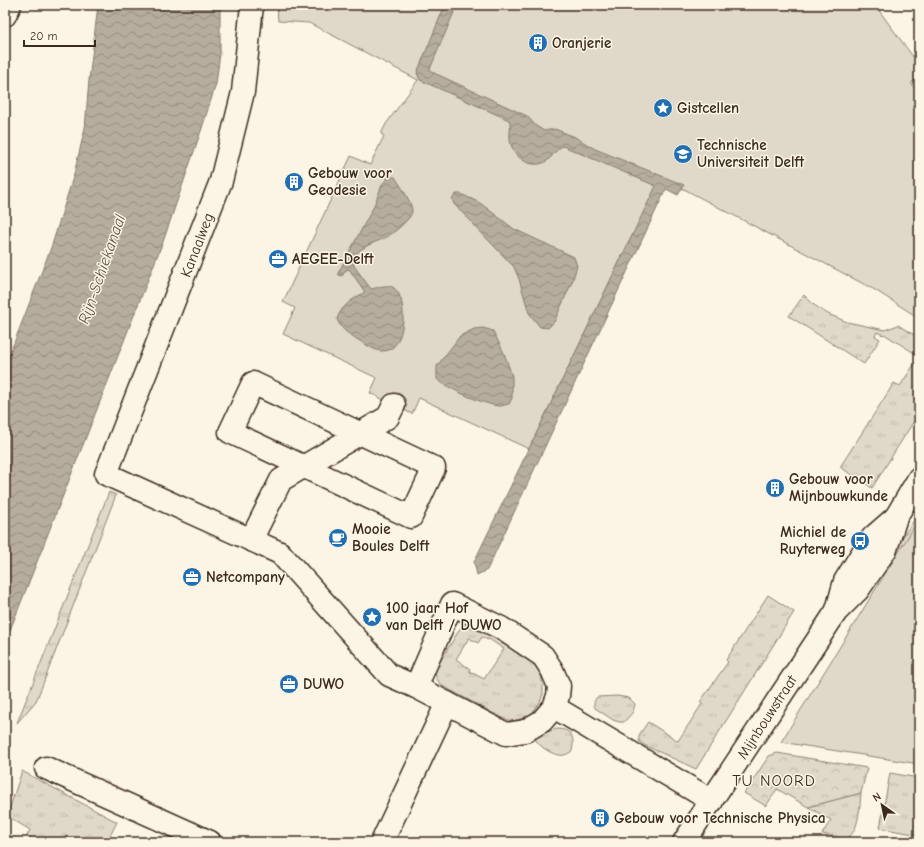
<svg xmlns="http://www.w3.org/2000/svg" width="924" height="847" viewBox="0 0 924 847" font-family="'Comic Neue',sans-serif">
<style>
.grass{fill:url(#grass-tufts);stroke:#8e8173;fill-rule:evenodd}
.forest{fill:url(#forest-crowns);stroke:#8e8173}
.green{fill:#e0d8c8;stroke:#8e8173}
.water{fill:url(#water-waves);stroke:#85796b}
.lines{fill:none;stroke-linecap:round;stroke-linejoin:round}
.minor-casing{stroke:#3b2a1e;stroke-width:25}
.major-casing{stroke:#3b2a1e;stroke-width:25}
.minor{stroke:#fcf5e5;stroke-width:22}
.major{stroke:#fcf5e5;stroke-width:22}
.labels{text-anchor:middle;stroke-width:3;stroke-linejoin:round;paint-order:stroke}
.poi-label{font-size:15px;font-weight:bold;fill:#3b2a1e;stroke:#fcf5e5;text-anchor:start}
.street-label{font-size:15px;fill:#3b2a1e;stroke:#fcf5e5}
.water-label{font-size:16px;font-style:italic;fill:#605144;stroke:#fcf5e5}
.neighbourhood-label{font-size:16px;letter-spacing:1px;fill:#3b2a1e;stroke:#fcf5e5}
</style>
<defs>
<pattern id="grass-tufts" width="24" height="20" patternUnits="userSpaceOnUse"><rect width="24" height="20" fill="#e0d8c8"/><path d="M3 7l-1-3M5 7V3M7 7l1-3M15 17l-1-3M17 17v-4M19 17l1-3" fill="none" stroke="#c1baab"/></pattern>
<pattern id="forest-crowns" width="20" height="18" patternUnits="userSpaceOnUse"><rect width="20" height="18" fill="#e0d8c8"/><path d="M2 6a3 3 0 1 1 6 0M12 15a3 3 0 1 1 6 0" fill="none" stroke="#c1baab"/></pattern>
<pattern id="water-waves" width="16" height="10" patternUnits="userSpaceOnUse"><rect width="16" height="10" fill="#b7ad9e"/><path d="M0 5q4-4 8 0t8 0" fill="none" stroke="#968d80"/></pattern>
</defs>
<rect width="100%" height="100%" fill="#fcf5e5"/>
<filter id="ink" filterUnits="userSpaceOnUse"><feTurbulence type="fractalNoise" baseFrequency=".025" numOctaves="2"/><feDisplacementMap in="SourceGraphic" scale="8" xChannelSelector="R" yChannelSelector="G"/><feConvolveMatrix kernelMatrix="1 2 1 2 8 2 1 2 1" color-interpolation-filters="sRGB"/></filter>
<g filter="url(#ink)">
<g class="grass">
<path d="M 804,295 L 814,305 L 828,314 L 847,322 L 885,330 L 898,325 L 919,338 L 919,356 L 884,334 L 883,335 L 877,332 L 875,336 L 880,339 L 864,364 L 789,316 Z"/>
<path d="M 919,357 L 919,413 L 872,488 L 840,467 L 894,383 L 900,386 Z"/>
<path d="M 109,492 L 116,495 L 41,689 L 36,701 L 17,723 Z"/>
<path d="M 768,595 L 794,612 L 696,769 L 644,745 L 639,741 L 639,735 L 648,722 L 678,741 L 702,704 L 700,702 L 728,662 L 726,660 Z"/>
<path d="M 469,624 L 476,625 L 529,657 L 538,667 L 541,675 L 543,685 L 543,694 L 540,702 L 532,713 L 524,718 L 513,721 L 508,720 L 496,715 L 441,685 L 436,678 L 435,670 L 461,627 ZM 482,637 L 488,640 L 489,639 L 504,649 L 484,679 L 469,671 L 470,669 L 456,659 L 469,638 L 478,643 Z"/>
<path d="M 617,696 L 629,698 L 635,704 L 633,712 L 624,722 L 619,722 L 613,720 L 595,708 C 593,704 594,701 597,697 Z"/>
<path d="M 556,729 C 572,729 575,737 572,751 C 568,754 564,756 559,755 C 551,754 538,746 535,738 L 536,736 Z"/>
<path d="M 22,771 L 117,822 L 107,842 L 38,842 L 27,836 L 30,830 L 7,816 Z"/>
<path d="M 890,773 L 919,778 L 919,835 L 880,828 Z"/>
<path d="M 861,793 C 860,804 859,837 845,838 C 838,838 829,835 822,834 L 831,820 L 808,807 Z"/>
</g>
<g class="forest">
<path d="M 919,513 L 919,541 L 891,576 L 884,572 L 886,569 L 883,566 Z"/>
<path d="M 777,753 L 867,768 L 861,793 L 808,807 L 777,789 L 766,806 L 744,793 L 769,756 Z"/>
</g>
<g class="green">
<path d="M 277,5 L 875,5 L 919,65 L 919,77 L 911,83 L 919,94 L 919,318 L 875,290 L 682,188 L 663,180 L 629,242 L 529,449 L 419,398 L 412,414 L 370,393 L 377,378 L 283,334 L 295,308 L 283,302 L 351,156 L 370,165 L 384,136 L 381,134 L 386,124 L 418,80 L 309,23 L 278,21 Z"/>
<path d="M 919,519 L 919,764 L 781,742 Z"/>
</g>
<g class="water">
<path d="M 98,5 L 220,5 L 220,53 L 216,84 L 202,128 L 164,239 L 5,643 L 5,366 L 52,245 L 74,174 L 85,128 L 89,80 Z"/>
<path d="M 445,5 L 457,5 L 430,69 L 432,72 L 527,116 L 536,126 L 544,131 L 555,129 L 575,137 L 595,149 L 684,185 L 678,195 L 666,189 L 487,570 L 477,575 L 474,562 L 656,186 L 563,146 C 556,149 553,156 547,161 C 531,171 511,156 510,139 C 509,132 512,127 509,120 L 420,80 L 417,73 Z"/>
<path d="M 388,177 L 395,177 C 400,185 412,202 412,211 C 411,216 409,218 406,221 C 401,227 395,231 389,236 C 377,243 351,247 354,266 L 371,289 C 377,288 388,283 394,288 C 409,299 406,353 382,351 C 376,351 366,345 360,341 C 350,335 341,330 337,319 C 341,306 353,299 365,292 L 349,269 L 346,270 L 342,276 L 339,275 L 338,273 L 373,208 L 382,185 Z"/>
<path d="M 456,194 L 461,194 L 480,203 L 514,229 L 574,257 L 577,266 L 572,282 L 554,322 L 548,328 L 540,327 L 529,313 L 519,279 L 514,267 L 454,204 L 452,199 Z"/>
<path d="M 483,328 L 493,331 L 504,353 L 512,376 L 512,398 L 509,404 C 506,404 503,406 500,406 C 487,406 446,388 437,379 L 437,366 L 460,336 L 474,329 Z"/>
</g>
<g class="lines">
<g class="minor-casing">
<g id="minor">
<path d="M 252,5 L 243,92 L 221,181 L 106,474 L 280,553 L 389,675 L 416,687"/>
<path d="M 5,15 L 10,5"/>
<path d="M 253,383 L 434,468 L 411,517 L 230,432 Z"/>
<path d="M 251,540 L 281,480 L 388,417 L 394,405"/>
<path d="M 452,604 L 501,628 L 543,656 L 552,670 L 559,686 L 558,696 L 554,707 L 542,721 L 525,731 L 506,734 L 416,687 Z"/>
<path d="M 554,707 L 712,801"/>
<path d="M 46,768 L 210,842"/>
<path d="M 382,842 L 447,703"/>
</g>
</g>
<g class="major-casing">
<g id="major">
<path d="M 837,610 L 845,581 L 868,544 L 873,537 L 896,517"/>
<path d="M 684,842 L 836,612 L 858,590 L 886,549 L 896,517 L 919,478"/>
</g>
</g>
<use href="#minor" class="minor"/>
<use href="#major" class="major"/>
</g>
</g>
<defs>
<g id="building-disc" transform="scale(1)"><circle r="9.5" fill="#1f6fb2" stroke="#fcf5e5"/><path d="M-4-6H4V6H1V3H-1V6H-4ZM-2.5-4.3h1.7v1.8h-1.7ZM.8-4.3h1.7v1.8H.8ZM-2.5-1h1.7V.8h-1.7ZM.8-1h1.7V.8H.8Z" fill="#fff"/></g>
<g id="sight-disc" transform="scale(1)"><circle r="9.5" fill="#1f6fb2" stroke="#fcf5e5"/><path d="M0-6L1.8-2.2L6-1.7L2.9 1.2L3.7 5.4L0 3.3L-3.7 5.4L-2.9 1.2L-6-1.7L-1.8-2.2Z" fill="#fff"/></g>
<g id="university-disc" transform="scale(1)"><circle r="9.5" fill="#1f6fb2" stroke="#fcf5e5"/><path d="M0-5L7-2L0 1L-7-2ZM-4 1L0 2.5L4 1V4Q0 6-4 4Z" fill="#fff"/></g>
<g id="office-disc" transform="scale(1)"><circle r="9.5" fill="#1f6fb2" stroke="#fcf5e5"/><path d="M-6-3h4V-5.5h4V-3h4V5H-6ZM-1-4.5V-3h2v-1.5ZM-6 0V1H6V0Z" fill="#fff"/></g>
<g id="cafe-disc" transform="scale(1)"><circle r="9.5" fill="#1f6fb2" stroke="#fcf5e5"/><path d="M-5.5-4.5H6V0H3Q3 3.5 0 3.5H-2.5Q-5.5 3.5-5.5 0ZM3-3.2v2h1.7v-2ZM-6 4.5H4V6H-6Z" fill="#fff"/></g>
<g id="bus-disc" transform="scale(1)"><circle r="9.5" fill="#1f6fb2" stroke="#fcf5e5"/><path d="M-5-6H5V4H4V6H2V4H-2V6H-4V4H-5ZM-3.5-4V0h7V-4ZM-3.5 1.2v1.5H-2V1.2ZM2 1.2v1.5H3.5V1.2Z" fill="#fff"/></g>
</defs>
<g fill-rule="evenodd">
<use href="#building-disc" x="538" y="43"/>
<use href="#sight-disc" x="663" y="108"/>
<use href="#university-disc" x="683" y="154"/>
<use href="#building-disc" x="294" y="182"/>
<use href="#office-disc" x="278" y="259"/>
<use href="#building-disc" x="775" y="488"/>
<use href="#cafe-disc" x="338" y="538"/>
<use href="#bus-disc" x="860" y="541"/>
<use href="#office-disc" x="192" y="577"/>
<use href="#sight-disc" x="372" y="617"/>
<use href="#office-disc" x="289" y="684"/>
<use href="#building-disc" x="600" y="818"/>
</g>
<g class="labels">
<g class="poi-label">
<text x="552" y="48">Oranjerie</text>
<text x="677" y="113">Gistcellen</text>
<text x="697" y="150">Technische<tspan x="697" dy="17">Universiteit Delft</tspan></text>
<text x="308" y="178">Gebouw voor<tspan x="308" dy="17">Geodesie</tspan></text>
<text x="292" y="264">AEGEE-Delft</text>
<text x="789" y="484">Gebouw voor<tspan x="789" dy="17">Mijnbouwkunde</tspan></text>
<text x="352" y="534">Mooie<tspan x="352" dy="17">Boules Delft</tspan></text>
<text x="846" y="537" text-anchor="end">Michiel de<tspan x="846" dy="17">Ruyterweg</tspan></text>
<text x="206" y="582">Netcompany</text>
<text x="386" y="613">100 jaar Hof<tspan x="386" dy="17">van Delft / DUWO</tspan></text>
<text x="303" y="689">DUWO</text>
<text x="614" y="823">Gebouw voor Technische Physica</text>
</g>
<g class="street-label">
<text transform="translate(197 245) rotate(-69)" y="5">Kanaalweg</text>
<text transform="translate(767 717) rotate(-57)" y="5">Mijnbouwstraat</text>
</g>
<g class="water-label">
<text transform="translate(101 269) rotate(-71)" y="6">Rijn-Schiekanaal</text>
</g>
<g class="neighbourhood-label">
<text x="774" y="786">TU NOORD</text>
</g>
</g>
<rect width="924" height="847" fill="none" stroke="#fcf5e5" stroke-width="20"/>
<rect x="10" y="10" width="904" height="827" fill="none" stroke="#3b2a1e" stroke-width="1.5" filter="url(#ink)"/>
<g transform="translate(882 805) rotate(327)" stroke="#fcf5e5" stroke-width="3" paint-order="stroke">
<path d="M0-3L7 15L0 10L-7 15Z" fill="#3b2a1e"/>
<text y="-6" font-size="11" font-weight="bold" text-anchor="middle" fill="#3b2a1e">N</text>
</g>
<path d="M24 40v6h71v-6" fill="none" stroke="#3b2a1e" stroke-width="2"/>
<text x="30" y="40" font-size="12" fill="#3b2a1e" stroke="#fcf5e5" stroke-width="3" paint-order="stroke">20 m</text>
</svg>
